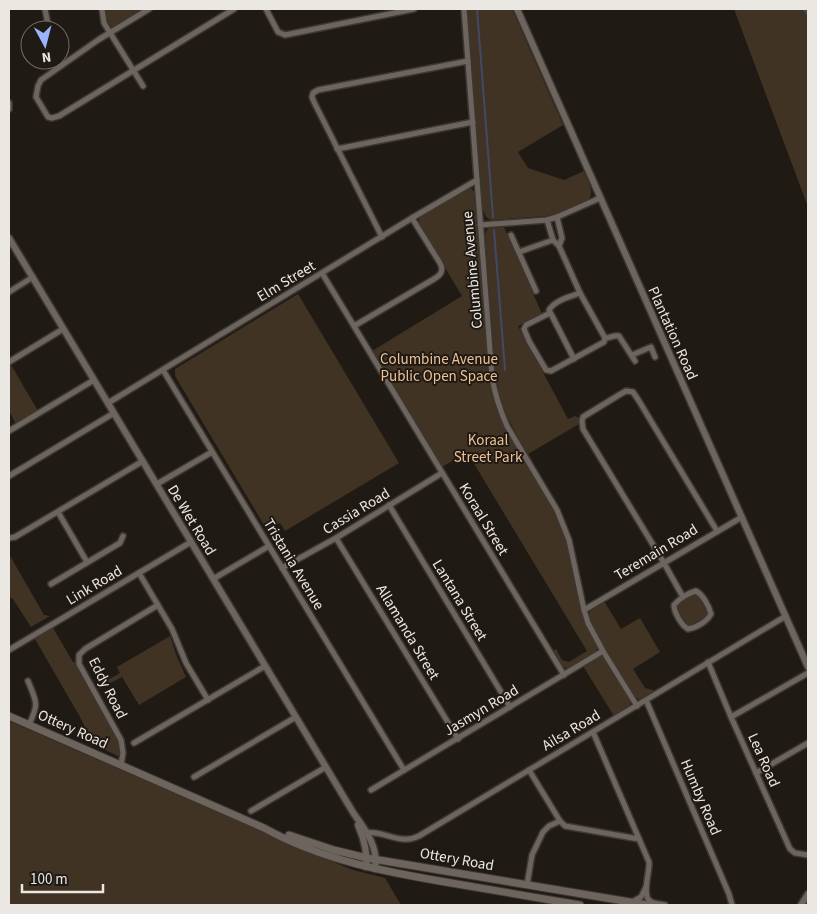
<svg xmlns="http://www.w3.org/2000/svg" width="817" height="914" viewBox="0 0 817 914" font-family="'Source Sans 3',sans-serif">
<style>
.green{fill:#413324}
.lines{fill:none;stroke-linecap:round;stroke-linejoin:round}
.stream{stroke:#404a66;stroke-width:2}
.minor-casing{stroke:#3b3734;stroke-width:8}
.tertiary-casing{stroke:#3b3734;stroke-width:9}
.secondary-casing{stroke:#3b3734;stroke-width:9}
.minor{stroke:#6c645d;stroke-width:5}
.tertiary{stroke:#6c645d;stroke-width:6}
.secondary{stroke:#6c645d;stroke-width:7}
.labels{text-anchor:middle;stroke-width:4;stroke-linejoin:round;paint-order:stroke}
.street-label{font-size:15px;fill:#ebe7e3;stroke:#201a14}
.park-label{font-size:15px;fill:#eec194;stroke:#201a14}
</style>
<rect width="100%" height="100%" fill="#201a14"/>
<g class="green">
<path d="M 105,9 L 145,9 L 115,27 L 112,27 L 108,23 Z"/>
<path d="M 467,9 L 512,9 L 563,125 L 518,152 L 528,168 L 564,180 L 584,171 C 587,180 595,190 589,199 L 557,213 L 546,216 L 492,220 C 486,219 485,214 483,210 Z"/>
<path d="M 734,9 L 808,9 L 808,207 Z"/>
<path d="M 468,188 L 472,189 L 474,192 L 489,374 L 494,401 L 501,421 L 551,505 L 560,524 L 567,544 L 584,622 L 598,647 L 595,652 L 570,667 L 567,668 L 563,667 L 560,664 L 552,651 L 556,649 L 562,660 L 569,662 L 587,651 L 467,452 L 442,467 L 372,351 L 462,296 L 419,224 L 419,219 L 421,217 Z"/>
<path d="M 503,225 L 542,314 L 518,326 L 568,419 L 575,416 L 580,418 L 579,424 L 528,454 C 511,426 499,405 495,371 L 485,235 C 487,226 494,226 503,225 Z"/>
<path d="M 298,294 L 399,463 L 285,531 L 280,523 L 267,530 L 175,376 L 175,369 Z"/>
<path d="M 10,363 L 38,411 L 16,424 L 9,411 L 9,364 Z"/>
<path d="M 9,554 L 44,615 L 50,616 L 31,627 L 13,599 L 9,597 Z"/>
<path d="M 692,594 L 696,594 C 702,598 707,607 708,614 L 706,617 L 690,626 C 682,623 676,613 677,604 Z"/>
<path d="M 604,601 L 621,629 L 640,618 L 660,652 L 633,669 L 645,688 L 653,690 L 654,692 L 644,698 L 639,699 L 634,696 L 592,626 L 589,615 L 590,611 Z"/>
<path d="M 53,628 L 73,662 L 75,662 C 86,681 121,734 120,753 L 118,756 L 90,743 L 91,739 L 80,717 L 35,639 Z"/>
<path d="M 170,636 L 177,657 L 186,677 L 139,705 L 122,677 L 99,689 L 97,686 L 120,673 L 117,667 Z"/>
<path d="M 599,656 L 603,656 L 605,658 L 631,702 L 629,707 L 614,716 L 583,666 Z"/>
<path d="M 9,721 L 304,850 L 353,870 L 385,878 L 401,905 L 9,905 Z"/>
</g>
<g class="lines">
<g class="stream">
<path d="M 477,9 L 493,217"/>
<path d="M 803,9 L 808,14"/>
<path d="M 494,230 L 505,370"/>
</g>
<g class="minor-casing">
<g id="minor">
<path d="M 45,9 L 49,30"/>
<path d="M 102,9 L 104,23 L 143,86"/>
<path d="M 149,9 L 98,40 L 41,80 L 38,86 L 36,97 L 48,117 L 52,118 L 59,116 L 234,9"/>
<path d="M 266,9 L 278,32 L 285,35 L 414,9"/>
<path d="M 464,9 L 492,377 C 495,395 500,410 507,426 L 557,510 L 569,540 L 584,610 L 588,623 L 603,651 L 637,706"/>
<path d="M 9,103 L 9,109"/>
<path d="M 337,149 L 473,122"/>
<path d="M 557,217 L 562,238 L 559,246"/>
<path d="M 547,220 L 553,240 L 559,246 L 580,293 L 605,338 L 604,342 L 551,371 L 546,370 L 529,341 L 524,329 L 526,325 L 550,313"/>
<path d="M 480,225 L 547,220 L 557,217 L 600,198"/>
<path d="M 511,235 L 536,291"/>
<path d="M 382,237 L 314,102 L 312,97 L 313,93 L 318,90 L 468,61"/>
<path d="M 519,252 L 553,240"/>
<path d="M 322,273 L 564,675"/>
<path d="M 9,292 L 33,277"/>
<path d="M 354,326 L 434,279 C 441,275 444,271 440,263 L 412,218"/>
<path d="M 605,338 C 610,338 614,335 619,336 L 635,361"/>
<path d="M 632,355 L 651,347 L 655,357"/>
<path d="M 574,359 L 549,310 C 555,300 570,297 580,293"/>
<path d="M 9,362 L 63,329"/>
<path d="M 163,370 L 404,770"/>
<path d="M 108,403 L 412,218 L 477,180"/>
<path d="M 9,431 L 94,380"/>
<path d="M 9,476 L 114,413"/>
<path d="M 157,484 L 212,452"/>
<path d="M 389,505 L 510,707"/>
<path d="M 58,512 L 87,562"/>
<path d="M 9,538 L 15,537 L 143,461"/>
<path d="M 336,538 L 458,739"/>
<path d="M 282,568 L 336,538 L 442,473"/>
<path d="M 139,573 L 172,629 L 186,663 L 208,700"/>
<path d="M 213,579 L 269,546"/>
<path d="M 51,584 L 120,543 L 123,536"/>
<path d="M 696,591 C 703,595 709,606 711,614 C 707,622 695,628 688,629 C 681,625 674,612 674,605 C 679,599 688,593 696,591 Z"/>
<path d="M 683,597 L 664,563 L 583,429 L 582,421 L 583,417 L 619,395 L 626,391 L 633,392 L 639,401 L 717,531"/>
<path d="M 584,610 L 742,517"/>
<path d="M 9,650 L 191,542"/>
<path d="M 708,662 L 731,717 L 790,849 L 795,853 L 808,855"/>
<path d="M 28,681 C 37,703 39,703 29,725"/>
<path d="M 646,700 L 729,894 L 732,905"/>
<path d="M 731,717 L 808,673"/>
<path d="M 593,732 L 649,862 C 650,872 642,893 649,900 C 652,904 661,904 665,905"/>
<path d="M 134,743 L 265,666"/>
<path d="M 121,765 L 123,753 L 121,740 L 79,664 L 79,655 L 85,649 L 158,605"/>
<path d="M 529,770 L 560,821 L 565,826 L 639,839"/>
<path d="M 756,773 L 808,743"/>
<path d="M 194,777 L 296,717"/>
<path d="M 371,790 L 603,651"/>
<path d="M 251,811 L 326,767"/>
<path d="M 364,833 C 383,829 399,846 419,836 L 786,616"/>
<path d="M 527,885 L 532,855 L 543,832 L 549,826 L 560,821"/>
<path d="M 632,902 L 641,897 L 646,887"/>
</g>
</g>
<g class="tertiary-casing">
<g id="tertiary">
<path d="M 517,9 L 808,667"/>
<path d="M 9,238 L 354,814 C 366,830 379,849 375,869"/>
<path d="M 358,825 C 364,839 368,852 366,867"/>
<path d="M 801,905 L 808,894"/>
</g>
</g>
<g class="secondary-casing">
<g id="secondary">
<path d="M 9,716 L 264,828 C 323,861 391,873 457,884 C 498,891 539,898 580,905"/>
<path d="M 289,835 L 334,850 L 367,858 L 648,905"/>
</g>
</g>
<use href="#minor" class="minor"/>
<use href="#tertiary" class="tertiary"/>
<use href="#secondary" class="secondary"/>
</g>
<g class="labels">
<g class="street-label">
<text transform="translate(472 270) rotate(-95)" y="5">Columbine Avenue</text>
<text transform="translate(286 281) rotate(-31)" y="5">Elm Street</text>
<text transform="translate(673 333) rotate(66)" y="5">Plantation Road</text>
<text transform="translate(356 511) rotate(-31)" y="5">Cassia Road</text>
<text transform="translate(484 519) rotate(59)" y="5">Koraal Street</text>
<text transform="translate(192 520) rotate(59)" y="5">De Wet Road</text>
<text transform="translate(656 552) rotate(-31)" y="5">Teremain Road</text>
<text transform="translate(294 564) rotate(59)" y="5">Tristania Avenue</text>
<text transform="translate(94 585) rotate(-31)" y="5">Link Road</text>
<text transform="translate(460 600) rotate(59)" y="5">Lantana Street</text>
<text transform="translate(408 632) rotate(59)" y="5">Allamanda Street</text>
<text transform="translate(108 688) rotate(63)" y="5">Eddy Road</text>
<text transform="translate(481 710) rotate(-31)" y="5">Jasmyn Road</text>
<text transform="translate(73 729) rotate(24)" y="5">Ottery Road</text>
<text transform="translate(571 730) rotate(-31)" y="5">Ailsa Road</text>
<text transform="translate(764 760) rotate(66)" y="5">Lea Road</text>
<text transform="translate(701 797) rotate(67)" y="5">Humby Road</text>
<text transform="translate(457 859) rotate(10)" y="5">Ottery Road</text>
</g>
<g class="park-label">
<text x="439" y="364">Columbine Avenue<tspan x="439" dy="17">Public Open Space</tspan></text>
<text x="488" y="445">Koraal<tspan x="488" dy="17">Street Park</tspan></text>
</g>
</g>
<rect width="817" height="914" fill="none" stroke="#ebe7e3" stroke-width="20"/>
<g transform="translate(45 45) rotate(173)"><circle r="24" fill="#201a14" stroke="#716c67"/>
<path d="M0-4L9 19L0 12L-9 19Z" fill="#9cb4fd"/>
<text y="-8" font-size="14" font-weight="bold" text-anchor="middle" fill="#ebe7e3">N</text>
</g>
<path d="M22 884v8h81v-8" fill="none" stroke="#ebe7e3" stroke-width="2.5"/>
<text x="30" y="884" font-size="15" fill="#ebe7e3" stroke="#201a14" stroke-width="4" paint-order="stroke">100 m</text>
</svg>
